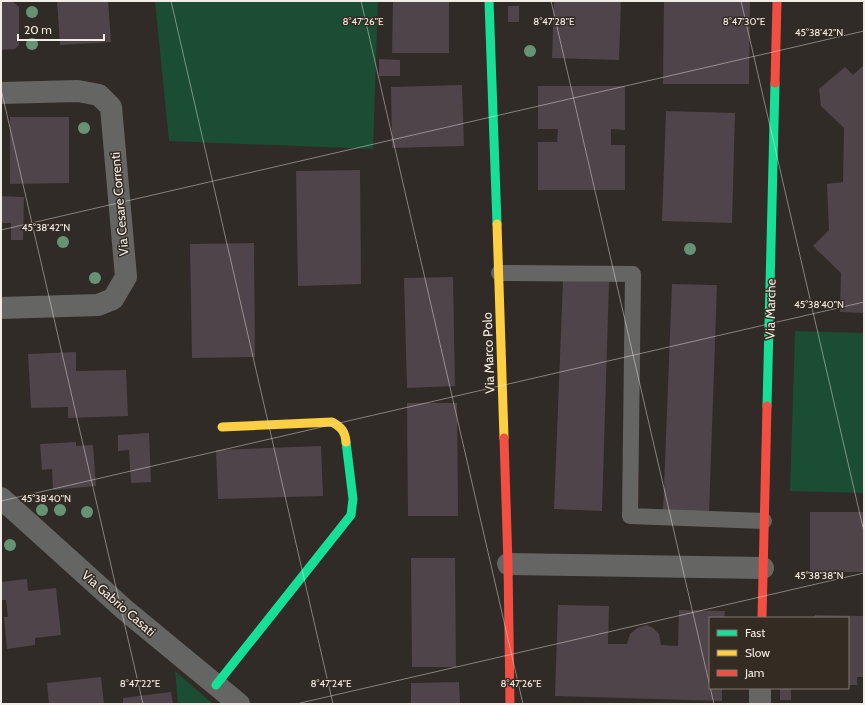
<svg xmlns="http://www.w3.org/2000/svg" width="865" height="705" viewBox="0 0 865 705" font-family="Cabin,sans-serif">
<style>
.green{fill:#1a4d33}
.building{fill:#4e4449}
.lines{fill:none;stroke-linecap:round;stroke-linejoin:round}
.lane{stroke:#656563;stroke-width:16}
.street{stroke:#656563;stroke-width:22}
.fast{stroke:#16e098;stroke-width:9}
.slow{stroke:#ffcf43;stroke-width:9}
.jam{stroke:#f24e42;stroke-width:9}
.tree{fill:#669376}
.ticks{fill:none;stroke:#f2ece6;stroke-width:1;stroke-opacity:0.45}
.labels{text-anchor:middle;stroke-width:3;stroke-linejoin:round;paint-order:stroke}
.street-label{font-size:13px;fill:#f2ece6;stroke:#342b22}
.ticks-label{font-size:10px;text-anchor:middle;fill:#f2ece6;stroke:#342b22;stroke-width:3;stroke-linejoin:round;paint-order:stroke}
</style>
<rect width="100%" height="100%" fill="#302b26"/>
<g class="green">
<path d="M 155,1 L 378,1 L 373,149 L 169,141 Z"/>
<path d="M 795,331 L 864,333 L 864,493 L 790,491 Z"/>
<path d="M 175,671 L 213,704 L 178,704 Z"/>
</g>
<g class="building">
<path d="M 1,1 L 12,1 L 19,7 L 19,45 L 15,49 L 1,50 Z"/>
<path d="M 57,1 L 108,1 L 111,42 L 60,45 Z"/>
<path d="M 393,1 L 449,1 L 449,53 L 392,53 Z"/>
<path d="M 554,1 L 621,1 L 619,60 L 552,58 Z"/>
<path d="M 664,1 L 750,1 L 749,84 L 663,84 Z"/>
<rect x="508" y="6" width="11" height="16"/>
<path d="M 379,59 L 400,60 L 400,76 L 379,76 Z"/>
<path d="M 864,65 L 864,313 L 840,312 L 841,273 L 813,246 L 829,230 L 827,184 L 843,182 L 844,128 L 821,106 L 819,89 L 845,67 L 853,75 Z"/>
<path d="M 462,85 L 464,146 L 392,148 L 391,87 Z"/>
<path d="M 538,86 L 625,86 L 625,130 L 611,129 L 611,145 L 625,145 L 625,190 L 538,190 L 538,142 L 557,142 L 558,129 L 538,129 Z"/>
<path d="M 666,111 L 735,113 L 732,223 L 662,221 Z"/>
<path d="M 10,117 L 69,117 L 69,183 L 10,184 Z"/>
<path d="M 360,170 L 361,284 L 298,286 L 296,171 Z"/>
<path d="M 1,196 L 24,197 L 23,240 L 11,240 L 11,223 L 1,223 Z"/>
<path d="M 254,243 L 255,357 L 192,358 L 190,244 Z"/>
<path d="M 453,277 L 455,386 L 407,388 L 404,278 Z"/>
<path d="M 563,280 L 609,282 L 602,511 L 554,509 Z"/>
<path d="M 672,284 L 717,285 L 709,514 L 663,513 Z"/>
<path d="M 76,352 L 76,371 L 126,370 L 128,416 L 68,418 L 68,407 L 31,408 L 28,354 Z"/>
<path d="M 407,403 L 457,403 L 458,516 L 408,516 Z"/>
<path d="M 149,433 L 151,482 L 131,483 L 129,450 L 118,451 L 118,435 Z"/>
<path d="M 76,442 L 76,446 L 93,445 L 96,486 L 53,490 L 52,469 L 42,470 L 40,444 Z"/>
<path d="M 321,446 L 323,496 L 218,499 L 216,450 Z"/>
<rect x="810" y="512" width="54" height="60"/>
<path d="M 411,558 L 455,558 L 456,667 L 412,667 Z"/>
<path d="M 27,579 L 28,591 L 56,588 L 61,635 L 35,638 L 35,645 L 7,649 L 4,617 L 8,617 L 6,600 L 1,600 L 1,582 Z"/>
<path d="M 558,605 L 609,606 L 608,644 L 627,644 L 630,634 L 637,628 L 647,625 L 653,628 L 659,634 L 661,645 L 678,646 L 679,610 L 725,611 L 724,618 L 710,618 L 710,688 L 722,688 L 722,701 L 555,696 Z"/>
<path d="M 815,615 L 864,616 L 864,677 L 857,677 L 857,685 L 848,685 L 848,618 L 815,618 Z"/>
<path d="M 101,677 L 104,704 L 49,704 L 47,683 Z"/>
<path d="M 459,682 L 460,704 L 411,704 L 411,683 Z"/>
<rect x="780" y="688" width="11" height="12"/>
<path d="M 171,692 L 173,704 L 123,704 L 123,698 Z"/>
</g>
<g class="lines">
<path class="lane" d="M 499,273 L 633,274 L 630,516 L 764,521"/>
<g class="street">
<path d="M 1,93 L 78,91 L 99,95 L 111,107 L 126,277 L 113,299 L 98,305 L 1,308"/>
<path d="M 1,498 L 125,610 L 239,704"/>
<path d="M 508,564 L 763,568"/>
<path d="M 760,704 L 760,688"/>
</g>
<g class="fast">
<path d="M 489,1 L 497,224"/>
<path d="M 767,406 L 775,83"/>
<path d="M 216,685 L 351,515 L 353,499 L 346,442"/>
</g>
<g class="slow">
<path d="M 497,224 L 504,438"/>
<path d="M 222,427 L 332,422 C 341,427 345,431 346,442"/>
</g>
<g class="jam">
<path d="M 775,83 L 777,1"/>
<path d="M 504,438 L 508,564 L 510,704"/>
<path d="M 762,618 L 767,406"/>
</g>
</g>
<g class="tree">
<circle cx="32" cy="12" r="6"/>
<circle cx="32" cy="44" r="6"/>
<circle cx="530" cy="51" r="6"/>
<circle cx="84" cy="128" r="6"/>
<circle cx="63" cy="242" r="6"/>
<circle cx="690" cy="249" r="6"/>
<circle cx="95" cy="278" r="6"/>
<circle cx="42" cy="510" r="6"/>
<circle cx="60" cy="510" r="6"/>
<circle cx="87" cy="512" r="6"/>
<circle cx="10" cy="545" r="6"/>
</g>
<path class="ticks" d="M 171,1 L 333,704M 361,1 L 523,704M 551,1 L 714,704M 741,1 L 864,532M 1,89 L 143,704M 1,230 L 864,31M 1,501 L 864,302M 296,704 L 864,573"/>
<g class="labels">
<g class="street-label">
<text transform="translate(119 204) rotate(-95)" y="5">Via Cesare Correnti</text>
<text transform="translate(770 309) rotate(-89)" y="5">Via Marche</text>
<text transform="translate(488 353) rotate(-92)" y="5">Via Marco Polo</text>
<text transform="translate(119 603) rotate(41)" y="5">Via Gabrio Casati</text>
</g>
</g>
<g class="ticks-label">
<text x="363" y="25">8°47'26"E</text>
<text x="554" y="25">8°47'28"E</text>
<text x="744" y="25">8°47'30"E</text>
<text x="819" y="36">45°38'42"N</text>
<text x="46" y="231">45°38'42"N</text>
<text x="819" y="308">45°38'40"N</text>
<text x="46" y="502">45°38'40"N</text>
<text x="819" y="579">45°38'38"N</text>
<text x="140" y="687">8°47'22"E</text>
<text x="331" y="687">8°47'24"E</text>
<text x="521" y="687">8°47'26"E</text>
</g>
<rect width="865" height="705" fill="none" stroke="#f2ece6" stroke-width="4"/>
<rect x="709" y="617" width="140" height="72" fill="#342b22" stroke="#807870"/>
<rect x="717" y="630" width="20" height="6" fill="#16e098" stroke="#807870"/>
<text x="745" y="637" font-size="12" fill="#f2ece6">Fast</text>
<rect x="717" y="650" width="20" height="6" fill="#ffcf43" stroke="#807870"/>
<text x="745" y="657" font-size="12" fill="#f2ece6">Slow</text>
<rect x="717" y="670" width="20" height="6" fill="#f24e42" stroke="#807870"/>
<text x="745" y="677" font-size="12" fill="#f2ece6">Jam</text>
<path d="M18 34v6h86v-6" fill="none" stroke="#f2ece6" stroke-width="2"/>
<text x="24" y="34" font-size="12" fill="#f2ece6" stroke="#342b22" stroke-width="3" paint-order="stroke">20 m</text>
</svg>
